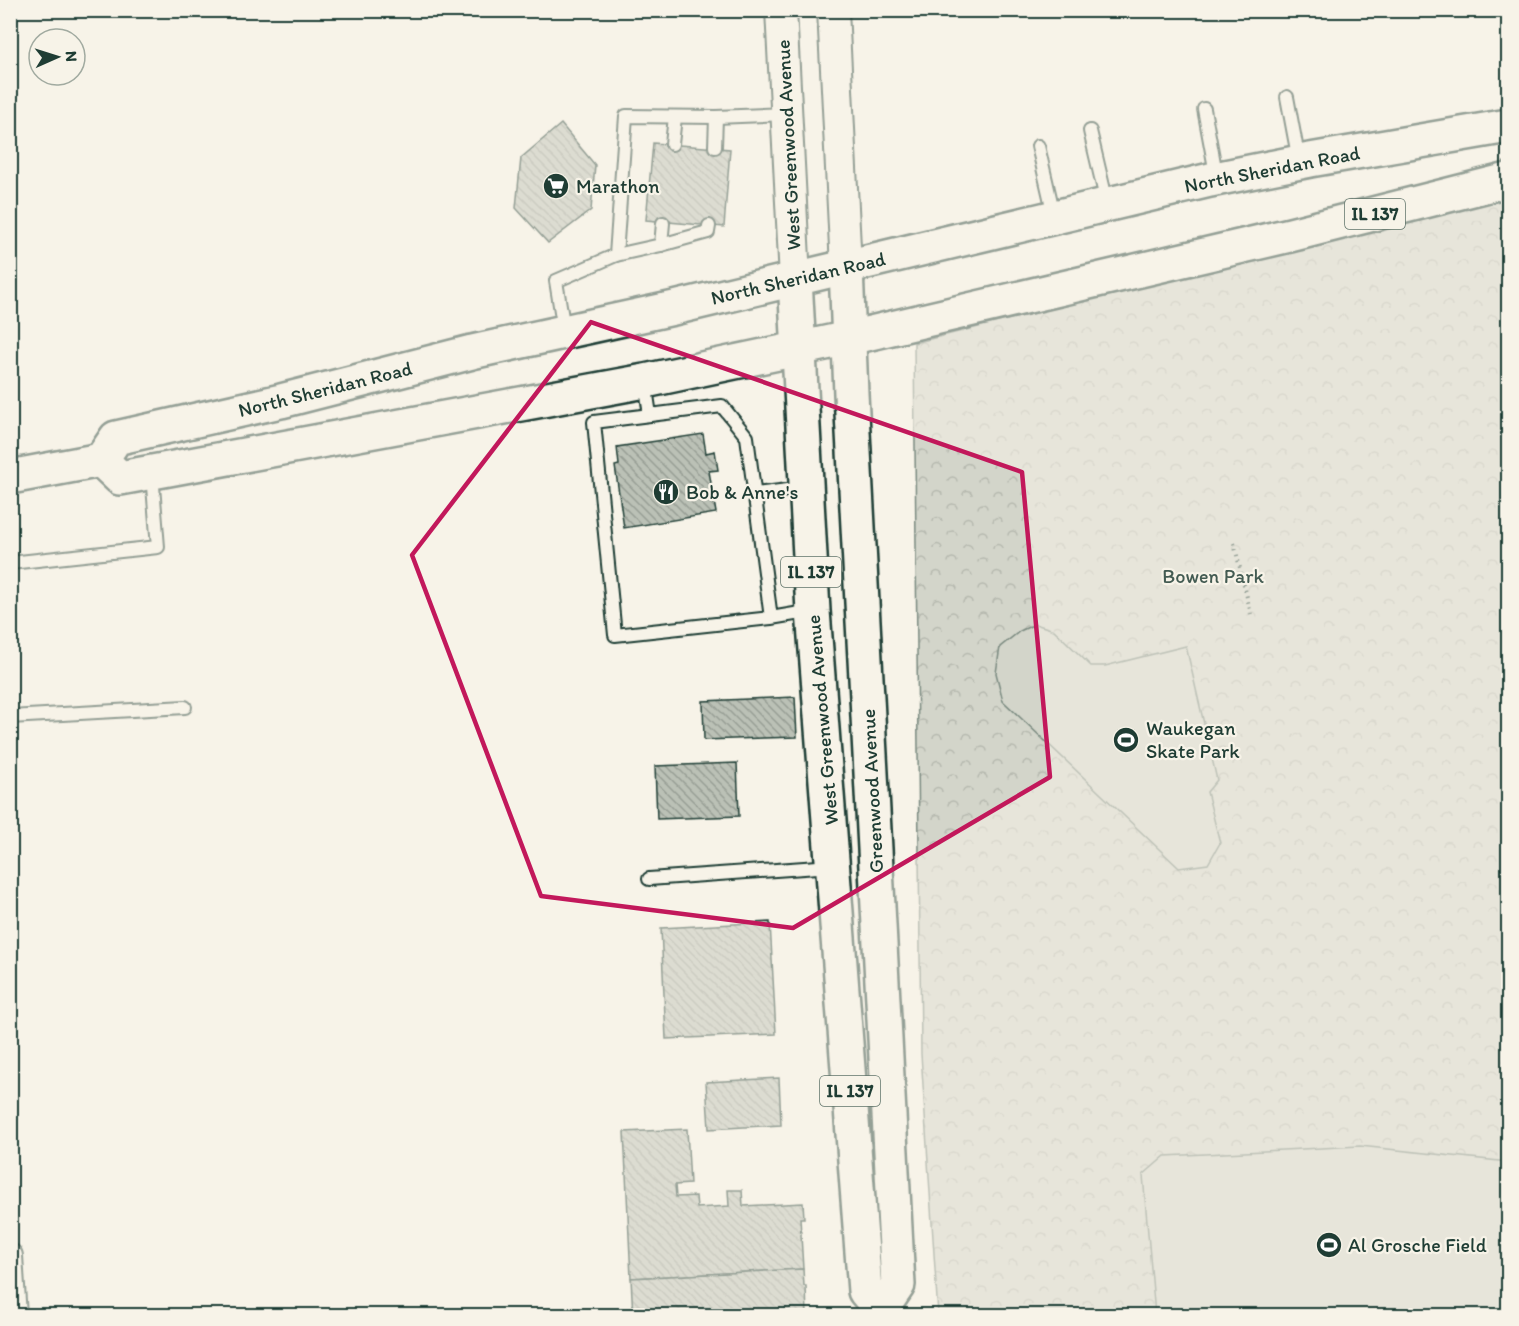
<svg xmlns="http://www.w3.org/2000/svg" width="1519" height="1326" viewBox="0 0 1519 1326" font-family="Itim,sans-serif">
<style>
.park{fill:url(#park-crowns);stroke:#79897f;stroke-width:1.5}
.garden{fill:#d3d5ca;stroke:#79897f;stroke-width:1.5}
.building{fill:url(#building-back-hatch);stroke:#1f3d34;stroke-width:1.5}
.lines{fill:none;stroke-linecap:round;stroke-linejoin:round}
.service-casing{stroke:#1f3d34;stroke-width:16}
.minor-casing{stroke:#1f3d34;stroke-width:28}
.tertiary-casing{stroke:#1f3d34;stroke-width:34}
.secondary-casing{stroke:#1f3d34;stroke-width:38}
.primary-casing{stroke:#1f3d34;stroke-width:38}
.path{stroke:#1f3d34;stroke-width:4;stroke-dasharray:1.5 4.5;stroke-linecap:butt}
.service{stroke:#f7f3e8;stroke-width:12}
.minor{stroke:#f7f3e8;stroke-width:24}
.tertiary{stroke:#f7f3e8;stroke-width:30}
.secondary{stroke:#f7f3e8;stroke-width:33}
.primary{stroke:#f7f3e8;stroke-width:33}
.marked{fill:none;stroke:#c2185b;stroke-width:4.5;stroke-linejoin:round}
.labels{text-anchor:middle;stroke-width:4.5;stroke-linejoin:round;paint-order:stroke}
.shield{fill:#f7f3e8;stroke:#60746a;stroke-width:1.5}
.shield-label{font-size:18px;font-weight:bold;fill:#1f3d34}
.street-label{font-size:20px;fill:#1f3d34;stroke:#f7f3e8}
.poi-label{font-size:20px;fill:#1f3d34;stroke:#f7f3e8;text-anchor:start}
.park-label{font-size:20px;fill:#435b52;stroke:#f7f3e8}
</style>
<defs>
<pattern id="park-crowns" width="20" height="18" patternUnits="userSpaceOnUse" patternTransform="scale(1.5)"><rect width="20" height="18" fill="#d3d5ca"/><path d="M2 6a3 3 0 1 1 6 0M12 15a3 3 0 1 1 6 0" fill="none" stroke="#b5b8ae"/></pattern>
<pattern id="building-back-hatch" width="6" height="6" patternUnits="userSpaceOnUse" patternTransform="scale(1.5)"><rect width="6" height="6" fill="#bbc1b6"/><path d="M-1 5l2 2M0 0l6 6M5-1l2 2" fill="none" stroke="#979e95"/></pattern>
</defs>
<rect width="100%" height="100%" fill="#f7f3e8"/>
<filter id="ink" filterUnits="userSpaceOnUse"><feTurbulence type="fractalNoise" baseFrequency=".0167" numOctaves="2"/><feDisplacementMap in="SourceGraphic" scale="12" xChannelSelector="R" yChannelSelector="G"/><feConvolveMatrix kernelMatrix="1 2 1 2 8 2 1 2 1" color-interpolation-filters="sRGB"/></filter>
<g filter="url(#ink)">
<path class="park" d="M 1508,196 L 1508,1315 L 938,1315 L 921,1054 L 914,343 Z"/>
<g class="garden">
<path d="M 1035,624 L 1054,630 L 1091,666 L 1105,666 L 1186,646 L 1217,780 L 1207,792 L 1220,843 L 1208,864 L 1179,868 L 1003,701 L 996,673 L 1000,647 L 1020,631 Z"/>
<path d="M 1360,1146 L 1508,1162 L 1508,1315 L 1155,1315 L 1143,1175 L 1165,1156 Z"/>
</g>
<g class="building">
<path d="M 561,124 L 595,165 L 591,210 L 548,243 L 516,208 L 521,158 Z"/>
<path d="M 653,143 L 730,149 L 724,227 L 646,220 Z"/>
<path d="M 703,434 L 706,453 L 715,451 L 718,470 L 709,471 L 716,513 L 624,528 L 615,466 L 619,465 L 617,447 Z"/>
<path d="M 795,697 L 797,737 L 704,740 L 703,701 Z"/>
<path d="M 737,763 L 739,816 L 657,819 L 655,766 Z"/>
<path d="M 770,922 L 776,1034 L 666,1039 L 661,928 Z"/>
<path d="M 779,1078 L 781,1125 L 709,1129 L 706,1082 Z"/>
<path d="M 687,1129 L 690,1184 L 675,1185 L 676,1197 L 696,1196 L 697,1208 L 729,1206 L 728,1190 L 742,1190 L 743,1206 L 803,1203 L 804,1218 L 800,1218 L 803,1269 L 631,1278 L 624,1132 Z"/>
<path d="M 803,1269 L 804,1286 L 806,1286 L 807,1316 L 633,1316 L 631,1278 Z"/>
</g>
<g class="lines">
<g class="service-casing">
<g id="service">
<path d="M 1287,97 L 1299,161"/>
<path d="M 1204,109 L 1217,179"/>
<path d="M 1090,131 L 1107,203"/>
<path d="M 672,144 L 675,117"/>
<path d="M 1038,146 L 1054,215"/>
<path d="M 715,147 L 716,117"/>
<path d="M 661,245 L 663,223"/>
<path d="M 616,255 L 626,116 L 716,117 L 786,114"/>
<path d="M 564,330 L 556,281 L 616,255 L 661,245 L 708,232 L 709,226"/>
<path d="M 645,382 L 650,415"/>
<path d="M 755,494 L 804,488"/>
<path d="M 10,563 L 158,547 L 152,474"/>
<path d="M 771,618 L 747,437 L 722,406 L 594,422 L 615,635 L 771,618 L 812,611"/>
<path d="M 10,717 L 185,707"/>
<path d="M 649,879 L 832,866"/>
</g>
</g>
<g class="minor-casing">
<path id="minor" d="M 10,1256 L 14,1316"/>
</g>
<g class="tertiary-casing">
<g id="tertiary">
<path d="M 781,10 L 795,279"/>
<path d="M 833,10 L 846,267"/>
</g>
</g>
<g class="secondary-casing">
<g id="secondary">
<path d="M 101,460 L 120,478 L 645,381 L 849,338"/>
<path d="M 10,477 L 101,460 L 116,438 L 281,401 L 472,352 L 674,308 L 795,279"/>
</g>
</g>
<g class="primary-casing">
<g id="primary">
<path d="M 846,267 L 851,394 L 898,1285 L 881,1310"/>
<path d="M 849,338 L 1290,235 L 1508,180"/>
<path d="M 881,1316 L 881,1310 L 865,1291 L 813,611 L 795,279 L 1210,180 L 1310,160 L 1508,126"/>
</g>
</g>
<path class="path" d="M 1234,543 L 1251,614"/>
<use href="#service" class="service"/>
<use href="#minor" class="minor"/>
<use href="#tertiary" class="tertiary"/>
<use href="#secondary" class="secondary"/>
<use href="#primary" class="primary"/>
</g>
</g>
<path d="M0 0H1519V1326H0ZM 591,322 L 1022,472 L 1050,777 L 793,928 L 541,896 L 412,555 Z" fill="#f7f3e8" fill-opacity=".55" fill-rule="evenodd"/>
<path class="marked" d="M 591,322 L 1022,472 L 1050,777 L 793,928 L 541,896 L 412,555 Z"/>
<defs>
<g id="supermarket-disc" transform="scale(1.35)"><circle r="9.5" fill="#1f3d34" stroke="#f7f3e8"/><path d="M-6-5.5h2.5l.6 2H6L4.5 2H-2.5L-4.4-4H-6ZM-1.5 3.2a1.3 1.3 0 1 0 .1 0ZM3 3.2a1.3 1.3 0 1 0 .1 0Z" fill="#fff"/></g>
<g id="restaurant-disc" transform="scale(1.35)"><circle r="9.5" fill="#1f3d34" stroke="#f7f3e8"/><path d="M-5-6h1v4h1v-4h1v4h1v-4h1v5L-1.5 .5V6h-2V.5L-5-1ZM5-6V6H3V1.5H1.5Q1.5-4 5-6Z" fill="#fff"/></g>
<g id="stadium-disc" transform="scale(1.35)"><circle r="9.5" fill="#1f3d34" stroke="#f7f3e8"/><path d="M0-5a6.5 5 0 1 0 0 10a6.5 5 0 1 0 0-10ZM-3.5-1.8h7v3.6h-7Z" fill="#fff"/></g>
</defs>
<g fill-rule="evenodd">
<use href="#supermarket-disc" x="556" y="186"/>
<use href="#restaurant-disc" x="666" y="492"/>
<use href="#stadium-disc" x="1126" y="740"/>
<use href="#stadium-disc" x="1329" y="1245"/>
</g>
<g class="labels">
<g class="shield">
<rect x="1345" y="199" width="60" height="30" rx="4.5"/>
<rect x="781" y="557" width="60" height="30" rx="4.5"/>
<rect x="820" y="1076" width="60" height="30" rx="4.5"/>
</g>
<g class="shield-label">
<text x="1375" y="220">IL 137</text>
<text x="811" y="578">IL 137</text>
<text x="850" y="1097">IL 137</text>
</g>
<g class="street-label">
<text transform="translate(788 145) rotate(-93)" y="7">West Greenwood Avenue</text>
<text transform="translate(1272 169) rotate(-11)" y="7">North Sheridan Road</text>
<text transform="translate(798 278) rotate(-13)" y="7">North Sheridan Road</text>
<text transform="translate(325 389) rotate(-14)" y="7">North Sheridan Road</text>
<text transform="translate(822 720) rotate(-95)" y="7">West Greenwood Avenue</text>
<text transform="translate(872 791) rotate(-93)" y="7">Greenwood Avenue</text>
</g>
<g class="poi-label">
<text x="576" y="193">Marathon</text>
<text x="686" y="499">Bob &amp; Anne's</text>
<text x="1146" y="735">Waukegan<tspan x="1146" dy="23">Skate Park</tspan></text>
<text x="1348" y="1252">Al Grosche Field</text>
</g>
<g class="park-label">
<text x="1213" y="583">Bowen Park</text>
</g>
</g>
<rect width="1519" height="1326" fill="none" stroke="#f7f3e8" stroke-width="36"/>
<rect x="18" y="18" width="1483" height="1290" fill="none" stroke="#1f3d34" stroke-width="2" filter="url(#ink)"/>
<g transform="translate(57 57) rotate(87)"><circle r="28" fill="#f7f3e8" stroke="#a1aaa0" stroke-width="1.5"/>
<path d="M0-4.5L10 22L0 15L-10 22Z" fill="#1f3d34"/>
<text y="-9" font-size="16" font-weight="bold" text-anchor="middle" fill="#1f3d34">N</text>
</g>
</svg>
